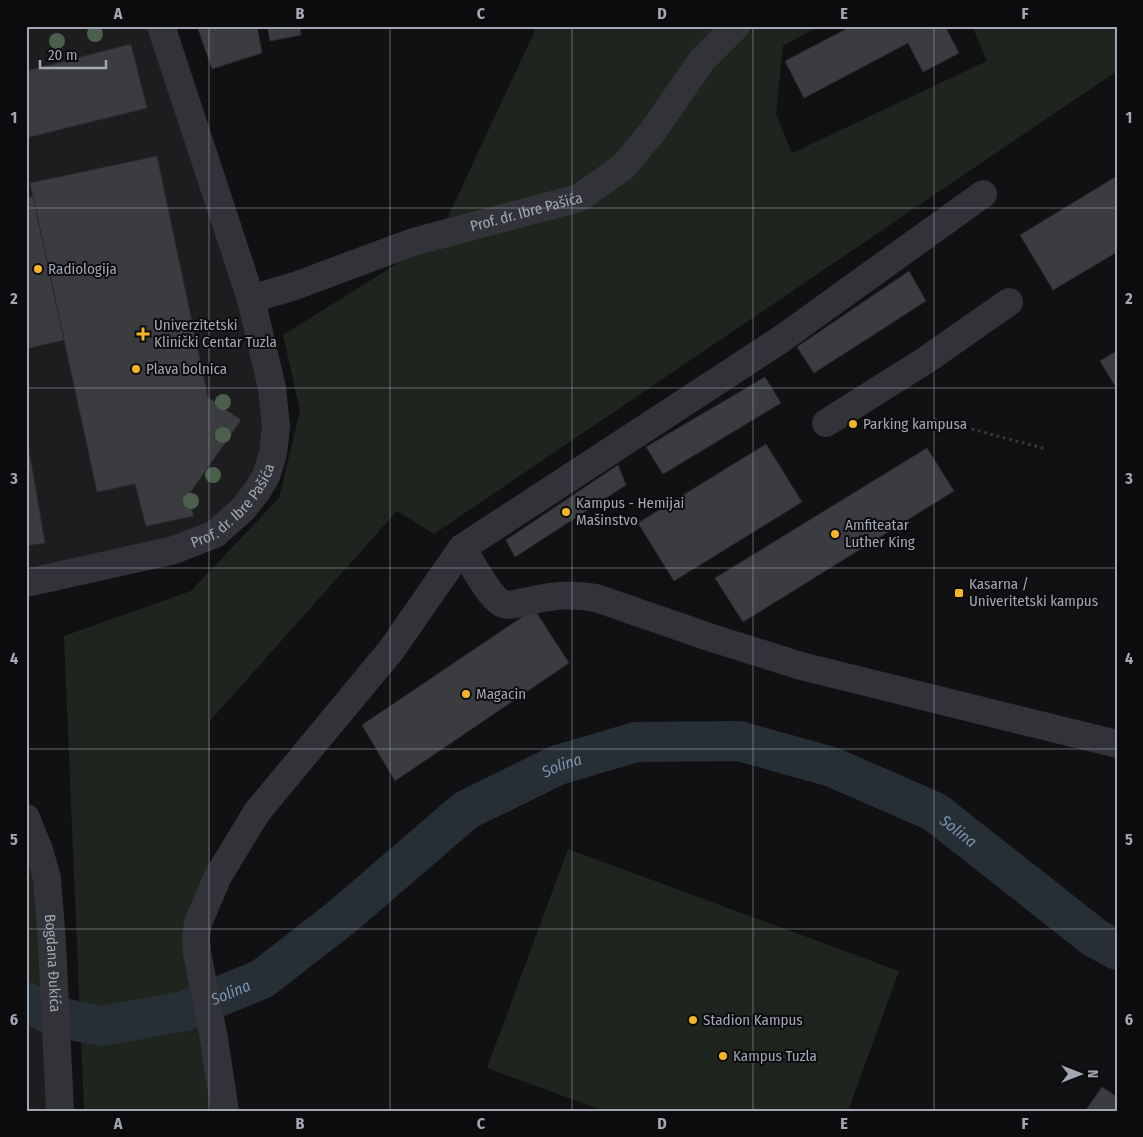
<svg xmlns="http://www.w3.org/2000/svg" width="1143" height="1137" viewBox="0 0 1143 1137" font-family="'Fira Sans Condensed',sans-serif">
<style>
.built{fill:#1d1d20}
.green{fill:#1d251e}
.lines{fill:none;stroke-linecap:round;stroke-linejoin:round}
.river{stroke:#272f36;stroke-width:40}
.building{fill:#3b3c40;stroke:#2b2b2f}
.path{stroke:#383a3f;stroke-width:3;stroke-dasharray:2.5 4;stroke-linecap:butt}
.minor{stroke:#323338;stroke-width:28}
.tree{fill:#4a604d}
.grid{fill:none;stroke:#a2a7b4;stroke-width:1;stroke-opacity:0.55}
.poi-dot{fill:#f6b526;stroke:#0c0c0e;stroke-width:2}
.labels{text-anchor:middle;stroke-width:4;stroke-linejoin:round;paint-order:stroke}
.street-label{font-size:15px;fill:#a2a7b4;stroke:#0c0c0e}
.poi-label{font-size:15px;fill:#a2a7b4;stroke:#0c0c0e;text-anchor:start}
.water-label{font-size:16px;font-style:italic;fill:#7794b1;stroke:#0c0c0e}
.neatline{fill:none;stroke:#a2a7b4;stroke-width:2}
.grid-label{font-size:16px;text-anchor:middle;font-weight:bold;fill:#a2a7b4}
</style>
<rect width="100%" height="100%" fill="#111113"/>
<g class="built">
<path d="M 26,26 L 161,26 L 276,427 L 230,521 L 26,583 Z"/>
<path d="M 26,1010 L 44,1016 L 48,1111 L 26,1111 Z"/>
</g>
<g class="green">
<path d="M 537,26 L 819,26 L 783,46 L 776,114 L 792,153 L 987,61 L 972,26 L 1117,26 L 1117,71 L 434,534 L 397,511 L 210,721 L 210,1111 L 84,1111 L 64,636 L 191,591 L 279,498 L 300,411 L 283,335 L 438,238 Z"/>
<path d="M 26,818 L 56,1017 L 26,1002 Z"/>
<path d="M 568,849 L 899,971 L 848,1111 L 604,1111 L 487,1068 Z"/>
</g>
<g class="lines">
<path class="river" id="s1" d="M 26,1002 L 56,1017 L 102,1026 L 184,1011 L 262,979 L 343,916 L 466,810 L 558,765 L 636,742 L 739,741 L 832,767 L 935,812 L 1095,938 L 1117,950"/>
</g>
<g class="building">
<path d="M 197,26 L 257,26 L 262,53 L 212,69 Z"/>
<path d="M 267,26 L 300,26 L 301,35 L 270,41 Z"/>
<path d="M 852,26 L 945,26 L 959,53 L 923,72 L 908,43 L 804,98 L 785,61 Z"/>
<path d="M 131,44 L 147,108 L 26,138 L 26,71 Z"/>
<path d="M 157,156 L 208,397 L 241,420 L 188,496 L 194,516 L 146,526 L 135,484 L 97,492 L 30,183 Z"/>
<path d="M 1117,176 L 1117,252 L 1053,290 L 1020,235 Z"/>
<path d="M 33,196 L 64,340 L 26,349 L 26,198 Z"/>
<path d="M 909,271 L 926,301 L 814,373 L 797,347 Z"/>
<path d="M 1117,351 L 1117,389 L 1100,361 Z"/>
<path d="M 765,377 L 781,403 L 663,474 L 646,447 Z"/>
<path d="M 26,432 L 45,543 L 26,546 Z"/>
<path d="M 766,444 L 802,502 L 674,581 L 638,523 Z"/>
<path d="M 927,448 L 954,491 L 743,622 L 715,578 Z"/>
<path d="M 618,465 L 626,485 L 515,557 L 506,540 Z"/>
<path d="M 534,609 L 569,663 L 395,781 L 362,725 Z"/>
<path d="M 1102,1087 L 1117,1097 L 1117,1111 L 1085,1111 Z"/>
</g>
<g class="lines">
<path class="path" d="M 934,419 L 1046,449"/>
<g class="minor">
<path d="M 983,194 L 780,340 L 462,548 C 470,560 489,596 500,602 C 507,607 515,604 523,602 C 552,596 566,593 596,598 L 712,638 L 801,666 L 1117,744"/>
<path id="s2" d="M 251,299 L 295,286 L 413,242 L 579,198 L 623,167 L 653,131 L 702,60 L 736,26"/>
<path d="M 826,423 L 926,360 L 1009,302"/>
<path id="s3" d="M 26,583 L 174,550 L 215,534 L 243,509 L 257,491 L 266,476 L 273,454 L 276,427 L 272,388 L 251,299 L 161,26"/>
<path id="s4" d="M 26,818 L 39,850 L 47,878 L 52,943 L 60,1111"/>
<path d="M 225,1111 L 213,1033 L 197,953 L 196,937 L 198,923 L 218,876 L 257,812 L 392,649 L 462,548"/>
</g>
</g>
<g class="tree">
<circle cx="95" cy="34" r="8"/>
<circle cx="57" cy="41" r="8"/>
<circle cx="223" cy="402" r="8"/>
<circle cx="223" cy="435" r="8"/>
<circle cx="213" cy="475" r="8"/>
<circle cx="191" cy="501" r="8"/>
</g>
<path class="grid" d="M 209,26 L 209,1111M 390,26 L 390,1111M 572,26 L 572,1111M 753,26 L 753,1111M 934,26 L 934,1111M 26,208 L 1117,208M 26,388 L 1117,388M 26,568 L 1117,568M 26,749 L 1117,749M 26,929 L 1117,929"/>
<g class="poi-dot">
<circle cx="38" cy="269" r="5"/>
<path d="M140.5 326.5h5v5h5v5h-5v5h-5v-5h-5v-5h5z"/>
<circle cx="136" cy="369" r="5"/>
<circle cx="853" cy="424" r="5"/>
<circle cx="566" cy="512" r="5"/>
<circle cx="835" cy="534" r="5"/>
<rect x="954" y="588" width="10" height="10" rx="2.5"/>
<circle cx="466" cy="694" r="5"/>
<circle cx="693" cy="1020" r="5"/>
<circle cx="723" cy="1056" r="5"/>
</g>
<g class="labels">
<g class="street-label">
<text dy="5" stroke="none"><textPath href="#s2" startOffset="289">Prof. dr. Ibre Pašića</textPath></text>
<text dy="5" stroke="none"><textPath href="#s3" startOffset="228">Prof. dr. Ibre Pašića</textPath></text>
<text dy="5" stroke="none"><textPath href="#s4" startOffset="149">Bogdana Đukića</textPath></text>
</g>
<g class="poi-label">
<text x="48" y="274">Radiologija</text>
<text x="154" y="330">Univerzitetski<tspan x="154" dy="17">Klinički Centar Tuzla</tspan></text>
<text x="146" y="374">Plava bolnica</text>
<text x="863" y="429">Parking kampusa</text>
<text x="576" y="508">Kampus - Hemijai<tspan x="576" dy="17">Mašinstvo</tspan></text>
<text x="845" y="530">Amfiteatar<tspan x="845" dy="17">Luther King</tspan></text>
<text x="969" y="589">Kasarna /<tspan x="969" dy="17">Univeritetski kampus</tspan></text>
<text x="476" y="699">Magacin</text>
<text x="703" y="1025">Stadion Kampus</text>
<text x="733" y="1061">Kampus Tuzla</text>
</g>
<g class="water-label">
<text dy="6" stroke="none"><textPath href="#s1" startOffset="619">Solina</textPath></text>
<text dy="6" stroke="none"><textPath href="#s1" startOffset="1039">Solina</textPath></text>
<text dy="6" stroke="none"><textPath href="#s1" startOffset="214">Solina</textPath></text>
</g>
</g>
<rect width="1143" height="1137" fill="none" stroke="#0c0c0e" stroke-width="55"/>
<g transform="translate(1080 1074) rotate(90)" stroke="#0c0c0e" stroke-width="4" paint-order="stroke">
<path d="M0-4L9 19L0 12L-9 19Z" fill="#a2a7b4"/>
<text y="-8" font-size="14" font-weight="bold" text-anchor="middle" fill="#a2a7b4">N</text>
</g>
<path d="M40 60v8h66v-8" fill="none" stroke="#a2a7b4" stroke-width="2.5"/>
<text x="48" y="60" font-size="15" fill="#a2a7b4" stroke="#0c0c0e" stroke-width="4" paint-order="stroke">20 m</text>
<rect x="28" y="28" width="1088" height="1082" class="neatline"/>
<g class="grid-label">
<text x="118" y="19">A</text>
<text x="300" y="19">B</text>
<text x="481" y="19">C</text>
<text x="662" y="19">D</text>
<text x="844" y="19">E</text>
<text x="1025" y="19">F</text>
<text x="14" y="123">1</text>
<text x="1129" y="123">1</text>
<text x="14" y="304">2</text>
<text x="1129" y="304">2</text>
<text x="14" y="484">3</text>
<text x="1129" y="484">3</text>
<text x="14" y="664">4</text>
<text x="1129" y="664">4</text>
<text x="14" y="845">5</text>
<text x="1129" y="845">5</text>
<text x="14" y="1025">6</text>
<text x="1129" y="1025">6</text>
<text x="118" y="1129">A</text>
<text x="300" y="1129">B</text>
<text x="481" y="1129">C</text>
<text x="662" y="1129">D</text>
<text x="844" y="1129">E</text>
<text x="1025" y="1129">F</text>
</g>
</svg>
